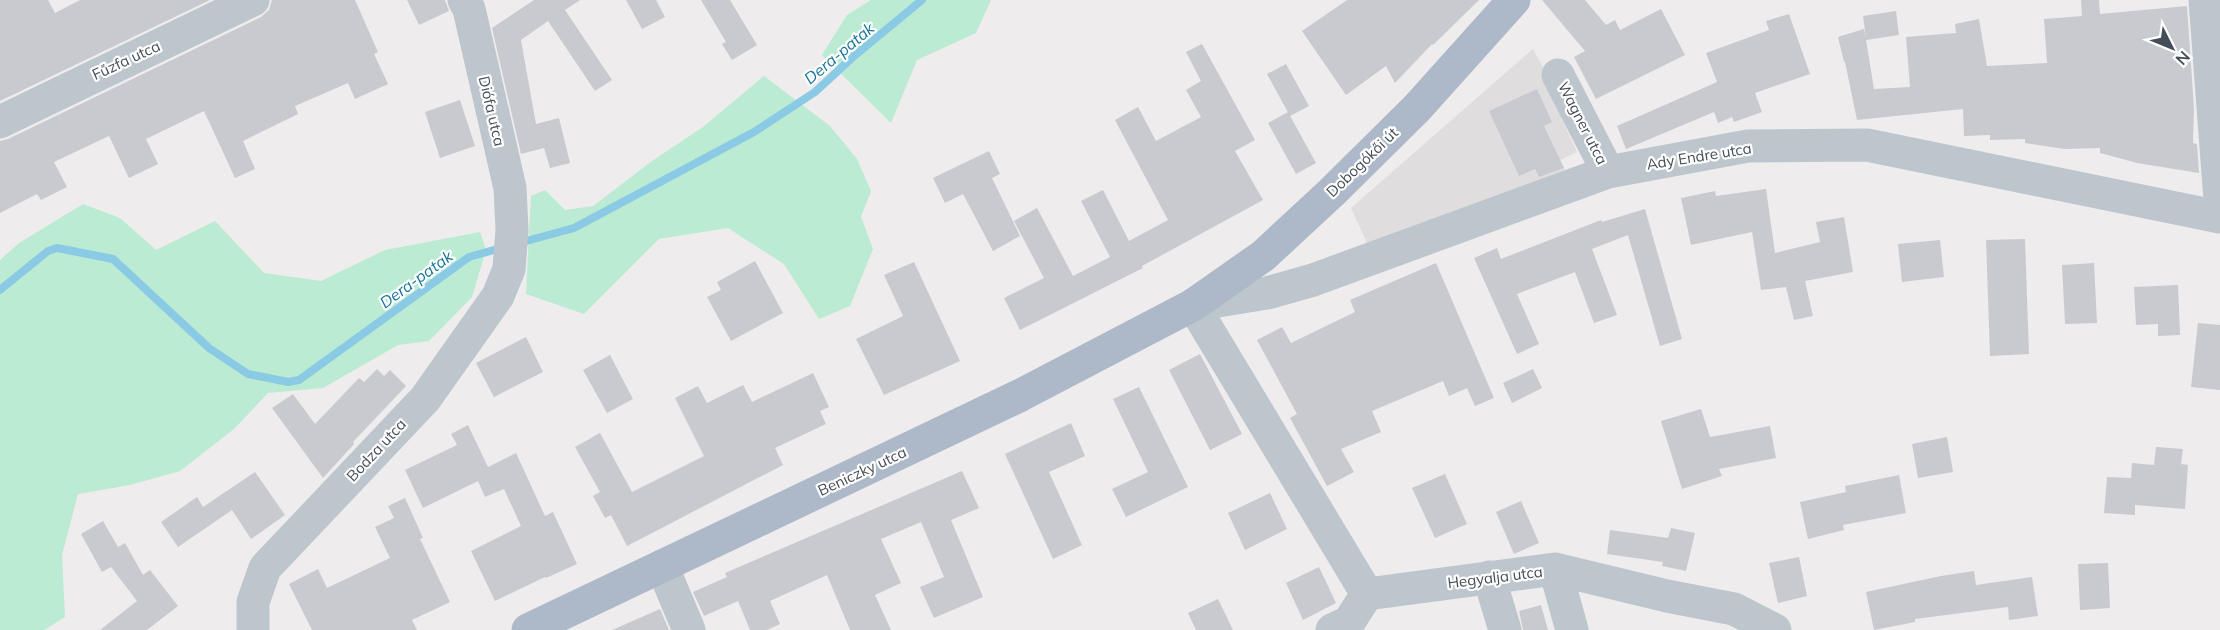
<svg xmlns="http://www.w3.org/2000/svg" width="2220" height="630" viewBox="0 0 2220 630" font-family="Mulish,sans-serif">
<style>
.education{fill:#dfdddd}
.green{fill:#bbebd2}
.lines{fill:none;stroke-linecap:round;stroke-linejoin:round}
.stream{stroke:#8bcae5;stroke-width:8}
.building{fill:#c9cad0}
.minor{stroke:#bdc5cd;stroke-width:33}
.major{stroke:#adb9c9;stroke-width:33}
.labels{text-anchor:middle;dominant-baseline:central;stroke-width:4.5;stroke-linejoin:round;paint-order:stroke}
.street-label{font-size:15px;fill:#454d58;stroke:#fff}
.water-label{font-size:16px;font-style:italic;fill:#15739b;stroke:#fff}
</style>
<rect width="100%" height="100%" fill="#eeecec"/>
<path class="education" d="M1533,49L1569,114L1561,117L1577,152L1560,160L1565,170L1371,252L1351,208Z"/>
<path class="green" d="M871,0H991L976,33L917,60L891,123L822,55L847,15Z
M764,76L830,126L857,159L871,191L861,217L873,249L850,306L819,319L784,264L728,228L659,239L584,314L526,294L531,196L545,190L565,210L593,206L652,161L703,127Z
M83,204L120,218L156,250L215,221L264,273L321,281L385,250L480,232L486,250L472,297L429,341L398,345L323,388L268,393L234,429L180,471L130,485L78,494L62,555L65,617L44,630H0V260L19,243Z"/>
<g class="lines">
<path class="stream" d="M519,243L574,228L754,132L815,92L853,57L922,0
M0,290L48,251L57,248L113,259L209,348L248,374L288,382L299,380L469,257L501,248"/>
</g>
<path class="building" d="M0,0H48L55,13L80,0H210L0,101Z
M272,0H355L378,52L374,54L388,84L355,99L348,83L295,106L298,114L243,141L255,169L235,178L204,111L146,139L158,164L129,178L109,136L54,162L67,187L41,200L37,194L0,213V141L8,139L261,17L269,10Z
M407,0H445L449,11L419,25Z
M534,0H580L565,10L612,80L595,91L548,21L521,40L536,124L559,118L570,163L550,168L544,148L521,154L492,28Z
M626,0H656L665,17L642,29Z
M701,0H730L757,45L732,60L722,44L726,42Z
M1347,0H1479L1433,45L1432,44L1395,83L1386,66L1346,95L1302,31Z
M1542,0H1585L1606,25L1615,20L1620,30L1661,9L1685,55L1596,99L1574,57L1585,51Z
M2081,0H2099L2100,14L2187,6L2194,109L2193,143L2197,144L2199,173L2137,163L2100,153V148L2064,149L2025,143V139L1990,140V135L1964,136L1963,109L1857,120L1845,62H1844L1838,37L1864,29L1866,38L1863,16L1896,11L1899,35L1866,40L1874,89L1910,87L1906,37L1956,33L1955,24L1979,19L1987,66L2047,63L2044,19L2082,16Z
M1789,14L1810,74L1755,93L1762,112L1734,122L1732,117L1718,123L1714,112L1626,149L1617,126L1717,82L1706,53L1769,30L1766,21Z
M1202,44L1255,140L1235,151L1263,200L1142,266L1143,268L1020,330L1004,298L1044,278L1014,221L1037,208L1073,276L1110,257L1081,201L1103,190L1129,241L1168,220L1115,120L1138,107L1156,141L1201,117L1186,90L1201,81L1186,52Z
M1286,64L1309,106L1290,116L1267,74Z
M1537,89L1552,122L1544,126L1564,168L1539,177L1535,169L1519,176L1489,111Z
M460,100L475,146L440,158L425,112Z
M1288,112L1316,163L1296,174L1268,123Z
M989,151L1000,174L992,178L1020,236L993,251L963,194L945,203L933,178Z
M1766,189L1775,253L1820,242L1816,222L1844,217L1853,272L1805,281L1813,316L1794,320L1786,287L1761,290L1752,232L1691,245L1681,198L1715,191L1716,196Z
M1645,209L1682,339L1660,346L1628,235L1592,249L1617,315L1594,323L1575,272L1517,294L1539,344L1517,354L1474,258L1497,248L1501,259L1601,220L1602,222Z
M2025,239L2029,354L1990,356L1986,240Z
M1940,240L1944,277L1902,282L1898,244Z
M755,261L783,313L731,341L707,297L721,290L717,282Z
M914,262L960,361L884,395L856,339L903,316L884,275Z
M1436,263L1494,398L1475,406L1467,388L1449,396L1443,381L1372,411L1381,432L1341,449L1354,472L1327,486L1290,418L1297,414L1257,340L1282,327L1291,343L1355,312L1350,300Z
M2094,263L2097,323L2065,324L2062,265Z
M2178,285L2180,335L2158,336V324L2136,325L2134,287Z
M2198,323L2220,325V390L2191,387Z
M526,337L543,372L494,397L476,363Z
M1200,354L1242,434L1210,450L1169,370Z
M610,355L633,399L607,413L583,370Z
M377,369L384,376L390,370L406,386L353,442L354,444L323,478L272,408L293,394L315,424L359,378L364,382Z
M1533,369L1542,388L1512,403L1503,383Z
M813,373L829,407L820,411L826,424L775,448L783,465L627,546L611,515L605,518L593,496L600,492L575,447L600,433L632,492L704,456L675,398L698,386L707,403L743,385L752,402Z
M1139,387L1188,487L1126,517L1112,489L1148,472L1113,399Z
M1701,409L1710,437L1770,426L1776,458L1719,469L1722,476L1682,489L1661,421Z
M1071,423L1085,456L1049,472L1082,545L1053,559L1005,454Z
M468,425L488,467L516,453L545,516L553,512L577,564L546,578L545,577L495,601L471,551L521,526L504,489L485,497L478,481L423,508L405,470L457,445L451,434Z
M1947,437L1953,472L1918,478L1912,444Z
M2156,447L2183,449L2181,464L2188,465L2185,509L2135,505V515L2104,513L2107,477L2131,478L2132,463L2154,465Z
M962,471L979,508L951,520L983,597L934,618L920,587L944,577L921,522L881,539L901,583L875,595L891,630H850L827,575L770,601L780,624L767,630H750L738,601L704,616L693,592L727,577L725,573Z
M255,472L285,515L251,539L232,510L178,547L161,522L197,497L203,507Z
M1445,474L1467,524L1435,538L1412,488Z
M1899,475L1906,513L1843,525L1844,530L1808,539L1800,502L1846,492L1845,486Z
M1270,493L1287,529L1245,550L1228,513Z
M405,498L423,538L420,539L450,602L412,620L417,630H312L289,584L318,569L327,588L390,558L375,527L394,518L388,506Z
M1521,501L1539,543L1514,554L1496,512Z
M103,521L118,547L125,543L143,575L150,570L178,606L147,630H100L137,601L111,567L102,572L81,534Z
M1671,528L1695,533L1686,571L1662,566L1663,562L1607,554L1610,530L1668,538Z
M1799,557L1807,596L1778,603L1769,563Z
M2108,563L2110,608L2080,610L2078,564Z
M1319,567L1336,603L1303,620L1286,583Z
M1974,571L1976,585L2032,577L2038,616L2009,620L2008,607L1915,619V622L1874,630L1866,592L1941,576Z
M1218,599L1233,630H1196L1188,613Z
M1541,605L1548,630H1523L1519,611Z
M660,609L669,630H612Z"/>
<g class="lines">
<path class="minor" d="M2205,0L2220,200
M1558,75L1608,172
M0,122L253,0
M662,566L689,630
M1555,569L1572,630
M1489,577L1505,630
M1367,594L1193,305L1267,293L1313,280L1608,172L1748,146L1867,145L2220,217
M253,630V602L265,568L425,399L498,296L509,269L512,230L510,188L469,9L464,0
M1332,630L1349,622L1367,594L1555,569L1667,596L1734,609L1775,630"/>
<path class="major" d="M528,630L1021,395L1193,305L1263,256L1331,193L1417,108L1514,0"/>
</g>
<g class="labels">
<g class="street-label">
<text transform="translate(126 60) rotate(-25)">Fűzfa utca</text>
<text transform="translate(492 111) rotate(77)">Diófa utca</text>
<text transform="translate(1583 123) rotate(63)">Wagner utca</text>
<text transform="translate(1699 156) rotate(-9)">Ady Endre utca</text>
<text transform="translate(1362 162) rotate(-44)">Dobogókői út</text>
<text transform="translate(376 450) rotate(-47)">Bodza utca</text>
<text transform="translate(862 471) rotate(-25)">Beniczky utca</text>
<text transform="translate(1495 577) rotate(-7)">Hegyalja utca</text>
</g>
<g class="water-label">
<text transform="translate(839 53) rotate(-40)">Dera-patak</text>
<text transform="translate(416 279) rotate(-36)">Dera-patak</text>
</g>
</g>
<g transform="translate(2172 48) rotate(133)" stroke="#ffffff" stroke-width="4.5" paint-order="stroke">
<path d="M0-4.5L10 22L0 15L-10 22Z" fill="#454d58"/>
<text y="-9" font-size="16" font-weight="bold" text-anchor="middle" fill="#454d58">N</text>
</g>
</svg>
